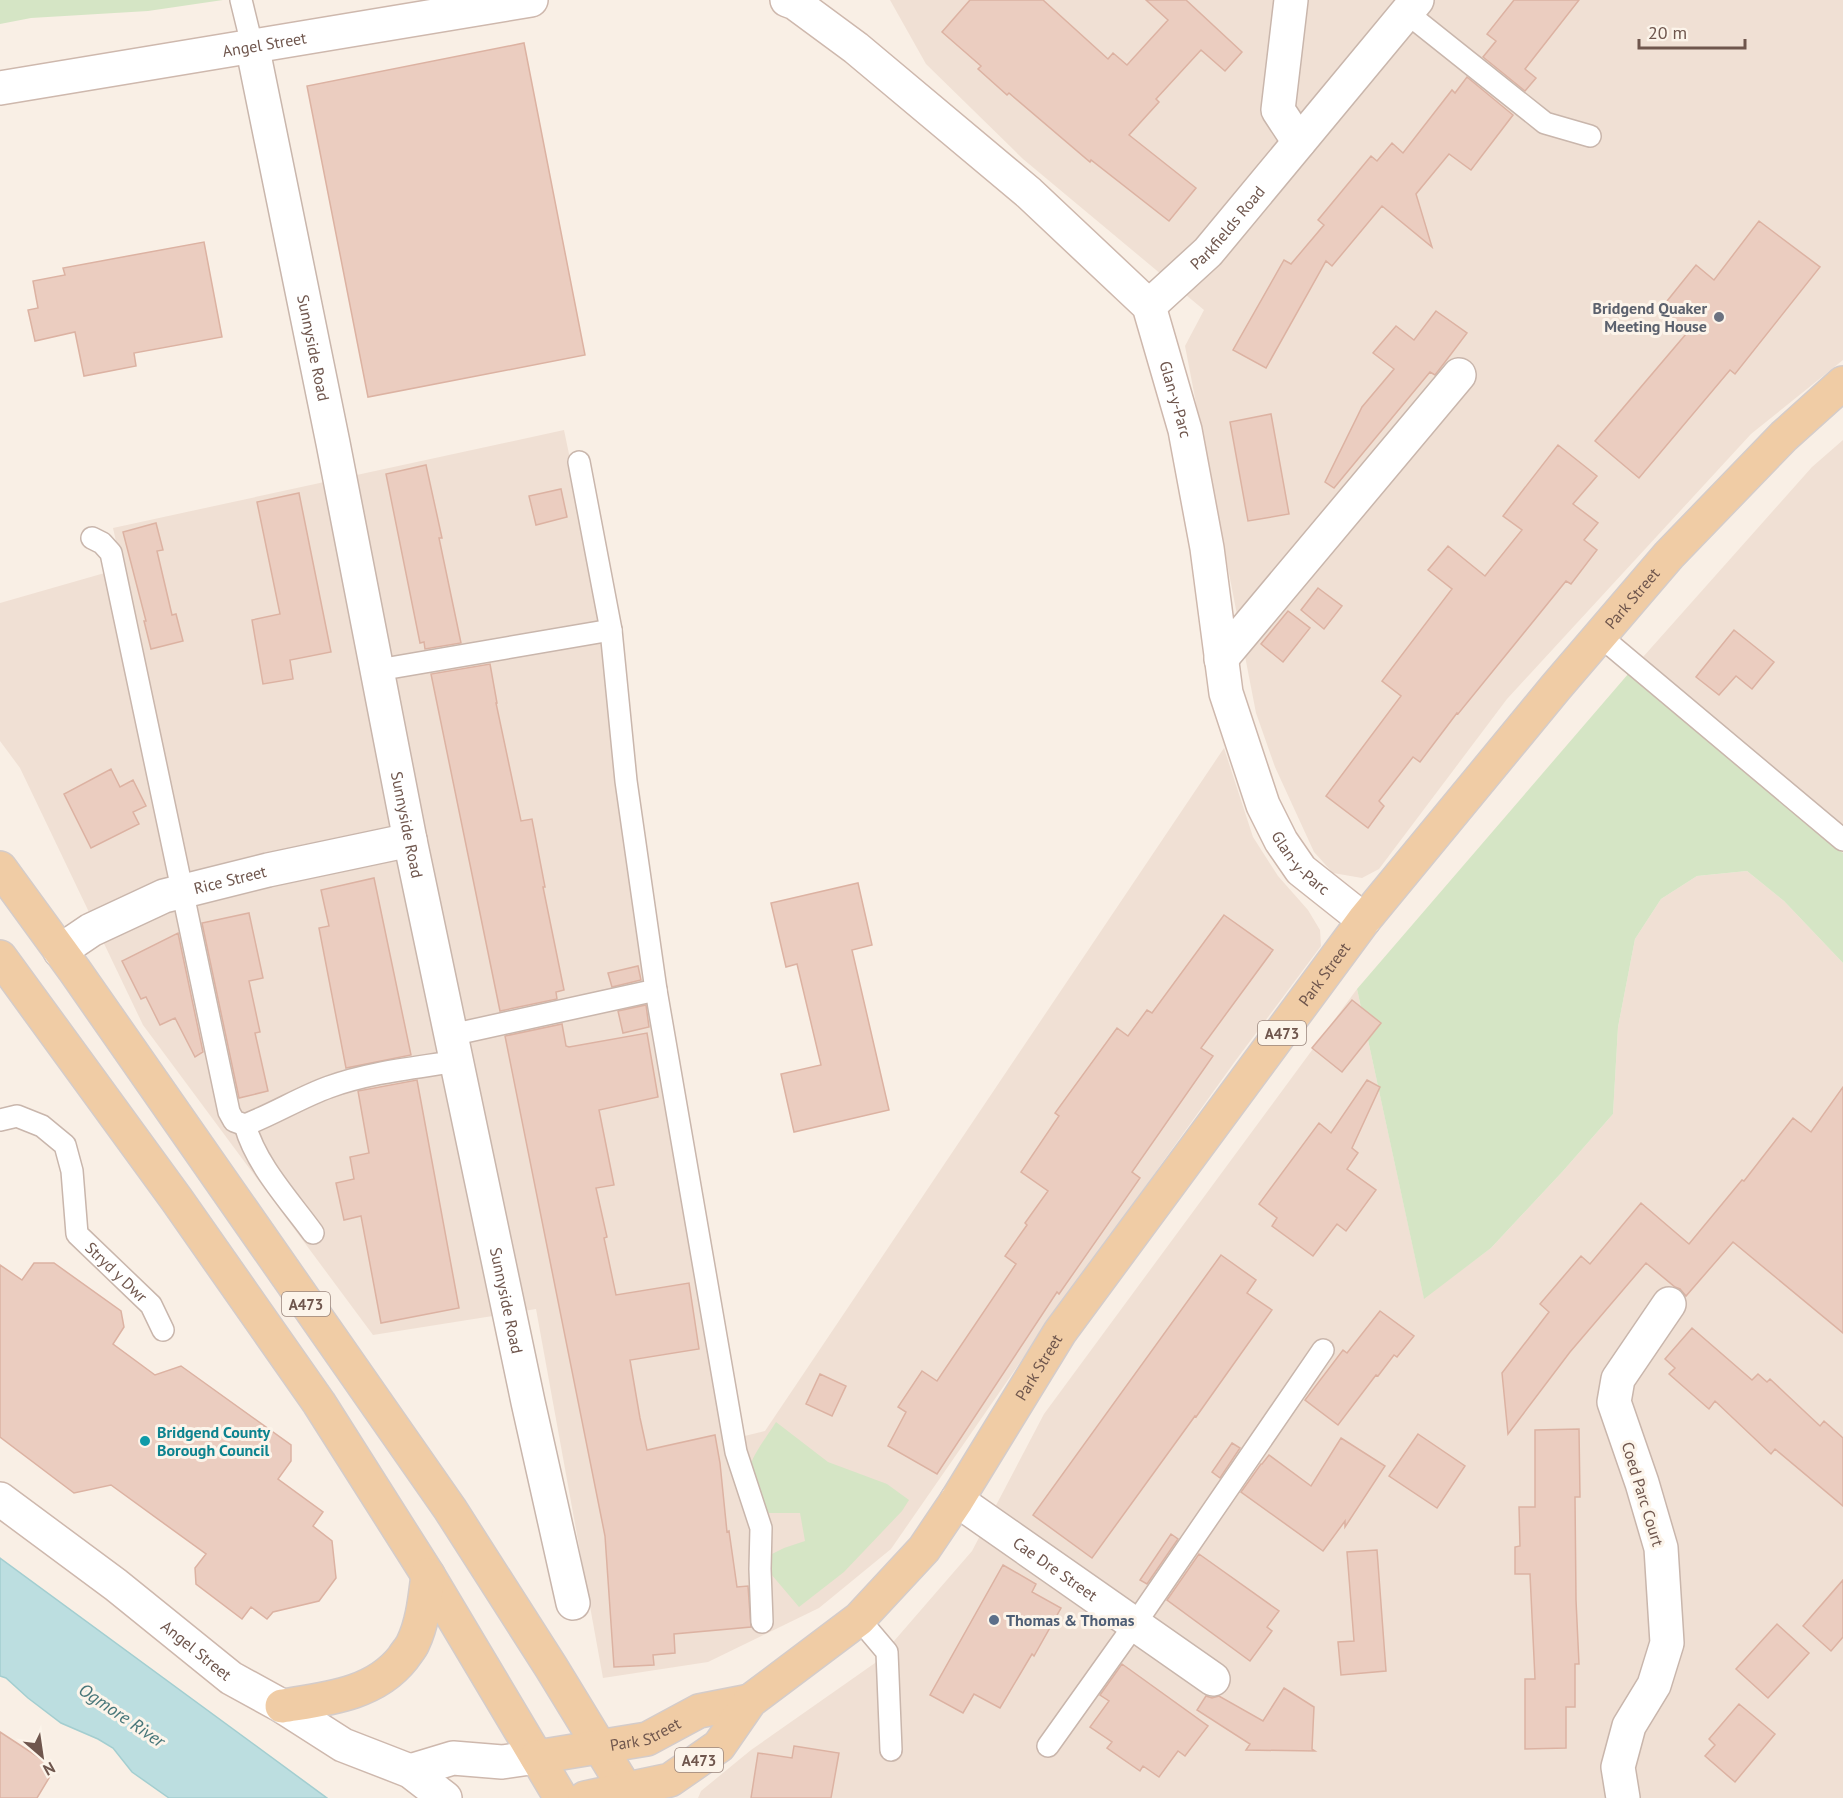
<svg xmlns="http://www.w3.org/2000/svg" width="1843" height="1798" viewBox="0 0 1843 1798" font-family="'PT Sans',sans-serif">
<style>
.residential{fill:#f0e0d4}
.green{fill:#d5e5c5}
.water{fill:#bcdee0;stroke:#a3ced0;stroke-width:1.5}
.building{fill:#ebcdc0;stroke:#dcb2a2;stroke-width:1.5}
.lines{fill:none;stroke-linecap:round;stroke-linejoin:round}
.lane-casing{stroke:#c9b6ac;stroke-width:24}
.street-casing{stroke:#c9b6ac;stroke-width:36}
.secondary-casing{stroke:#ceb8ad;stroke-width:36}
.primary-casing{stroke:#d4ccca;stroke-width:36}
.lane{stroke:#fff;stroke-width:21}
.street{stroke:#fff;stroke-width:33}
.secondary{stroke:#fff;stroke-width:33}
.primary{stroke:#f0cca5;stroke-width:33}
.worship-dot{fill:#6b7280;stroke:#fcf4ea;stroke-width:2}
.culture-dot{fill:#0f9aa8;stroke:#fcf4ea;stroke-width:2}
.service-dot{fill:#5c6f8a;stroke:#fcf4ea;stroke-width:2}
.labels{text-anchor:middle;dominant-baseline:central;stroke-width:6;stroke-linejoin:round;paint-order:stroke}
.shield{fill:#fcf4ea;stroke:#99857c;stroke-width:1.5}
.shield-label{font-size:15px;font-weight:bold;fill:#6f564d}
.street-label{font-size:16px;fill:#6f564d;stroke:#fcf4ea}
.worship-label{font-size:16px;font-weight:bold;fill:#5b616d;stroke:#fcf4ea;text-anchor:end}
.culture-label{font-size:16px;font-weight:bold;fill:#0d838f;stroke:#fcf4ea;text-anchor:start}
.service-label{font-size:16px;font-weight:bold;fill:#4e5e75;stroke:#fcf4ea;text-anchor:start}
.water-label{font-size:18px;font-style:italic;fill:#477679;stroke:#fcf4ea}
</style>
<rect width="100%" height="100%" fill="#f9efe5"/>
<path class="residential" d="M890,0H1843V360L1751,434L1507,699L1379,869L1362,878L1333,873L1314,852L1275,767L1256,713L1185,346L1204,310L1023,159L926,64Z
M564,430L596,584L724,1441L765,1431L1224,748L1253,837L1278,876L1308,910L1320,930L1321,946L1236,1060L1048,1322L891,1549L819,1608L708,1662L603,1678L536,1309L373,1335L143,1025L20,768L0,741V603L122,568L113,528Z
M1843,440V853L1635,666L1812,467Z
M1747,871L1784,901L1843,963V1798H698L701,1791L751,1750L875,1663L972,1551L1044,1414L1357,989L1424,1298L1491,1248L1563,1171L1613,1114L1618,1027L1635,939L1661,899L1697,876Z"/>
<path class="green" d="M0,0H223L148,11L31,18L0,24Z
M1635,666L1843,853V963L1784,901L1747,871L1697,876L1661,899L1635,939L1618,1027L1613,1114L1563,1171L1491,1248L1424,1299L1357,989Z
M776,1422L828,1462L887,1484L909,1500L902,1511L844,1572L799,1607L771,1574L766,1565L770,1555L784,1548L805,1541L800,1513H769C732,1476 753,1458 776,1422Z"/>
<path class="water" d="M0,1558L327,1798H169L132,1772L113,1748L98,1739L61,1723L28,1698L6,1678L0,1676Z"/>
<path class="building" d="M970,0H1043L1108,59L1113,53L1127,65L1168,20L1146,0H1186L1242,52L1225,71L1201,50L1156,99L1159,102L1129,135L1196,188L1169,221L1091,160L1090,162L1009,93L1007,95L978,69L981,66L942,32Z
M1514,0H1579L1525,69L1536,78L1525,91L1483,57L1496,41L1487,34Z
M524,43L585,355L368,397L307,86Z
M1467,77L1513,115L1471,170L1449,154L1416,194L1432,247L1382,206L1332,266L1326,261L1266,368L1233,350L1284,260L1291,264L1324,225L1318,220L1371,156L1377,161L1392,143L1403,153L1452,90L1455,93Z
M1759,221L1820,267L1735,374L1730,370L1639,478L1595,441L1686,334L1659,311L1696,265L1714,280Z
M204,242L222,337L134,353L136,366L84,376L75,332L35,341L28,310L38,308L33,281L65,275L63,268Z
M1436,311L1467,333L1445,362L1435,375L1430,372L1334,488L1325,482L1362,407L1394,369L1373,353L1396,326L1414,340Z
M1271,414L1289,514L1248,521L1230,422Z
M1558,445L1597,476L1573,504L1598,523L1584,540L1597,550L1571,584L1566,581L1458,714L1457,713L1420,762L1413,757L1379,801L1384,806L1368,828L1326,796L1401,696L1382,681L1452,589L1428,570L1448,546L1485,576L1522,530L1503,516Z
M426,465L442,538H439L461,643L425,649L424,642L420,643L386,474Z
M561,489L567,517L536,525L529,496Z
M299,493L331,652L290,660L293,679L263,684L252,620L280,614L257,502Z
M156,523L163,550L157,551L172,615L176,614L183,641L151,649L144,621H146L123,532Z
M1318,588L1342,606L1324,629L1301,610Z
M1288,611L1310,628L1283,662L1261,644Z
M1734,630L1774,662L1752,689L1736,676L1719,695L1696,677Z
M490,664L497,703H496L521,821L532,819L545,887H543L564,990L556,992L557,999L500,1011L431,674Z
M111,769L120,787L133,780L146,806L133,812L139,824L91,848L64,794Z
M374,878L411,1055L346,1068L319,928L329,926L321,890Z
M858,883L872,945L852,950L889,1110L794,1132L781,1074L821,1065L797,964L786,967L771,903Z
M249,913L263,978L249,981L260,1032L255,1033L268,1091L239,1098L202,923Z
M1224,915L1273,950L1201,1048L1213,1056L1132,1172L1140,1178L1059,1294L1057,1292L937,1474L888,1446L906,1412L898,1407L922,1371L937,1381L1016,1264L1005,1256L1027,1225L1025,1223L1048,1191L1021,1172L1059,1116L1055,1113L1117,1028L1128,1036L1147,1010L1152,1013Z
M178,933L203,1052L195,1057L175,1018L160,1025L146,997L141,999L122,961Z
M638,966L641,980L612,987L608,973Z
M1352,1000L1381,1023L1342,1072L1312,1048Z
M646,1005L649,1027L623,1033L618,1011Z
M562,1024L566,1046L569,1047L647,1033L658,1097L599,1110L614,1185L596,1188L607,1237L604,1238L616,1295L689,1283L699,1349L630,1360L640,1418L647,1450L715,1435L720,1463L727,1532L729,1531L737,1587L748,1586L751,1627L674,1634L675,1653L653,1655L654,1665L614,1667L605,1536L505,1036Z
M417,1080L459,1308L381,1323L361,1216L344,1220L336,1183L354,1179L350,1157L369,1153L358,1091Z
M1367,1080L1380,1087L1352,1148L1358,1153L1347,1169L1376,1190L1346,1231L1337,1224L1313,1256L1272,1226L1277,1218L1259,1204L1319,1123L1331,1133Z
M1843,1087V1333L1733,1242L1686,1296L1680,1289L1675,1287L1646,1263L1570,1352L1508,1434L1502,1373L1549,1312L1540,1304L1581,1256L1590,1264L1641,1203L1689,1244L1742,1180L1744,1181L1793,1118L1811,1132Z
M1221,1255L1256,1280L1247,1293L1272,1310L1196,1417L1195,1416L1092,1558L1033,1515Z
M34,1263H54L121,1311L124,1327L113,1344L155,1375L181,1366L291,1445V1461L278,1479L323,1512L313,1526L332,1541L336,1578L319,1601L273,1612L267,1619L251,1607L242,1619L196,1584L195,1568L206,1554L111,1485L74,1493L0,1437V1265L22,1280Z
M1380,1311L1414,1336L1397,1357L1394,1355L1378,1376L1376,1375L1338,1425L1305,1400L1343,1350L1347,1353Z
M1692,1328L1752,1380L1758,1374L1767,1382L1770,1379L1820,1426L1824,1421L1843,1438V1506L1775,1449L1771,1454L1715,1401L1709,1409L1669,1374L1675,1368L1665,1359Z
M820,1374L846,1386L832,1416L806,1404Z
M1579,1429L1580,1497H1575L1576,1600L1579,1664H1575V1707H1566V1748L1525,1749V1679H1535L1530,1574H1515V1547L1520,1546L1519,1507H1535V1430Z
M1418,1434L1465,1466L1437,1508L1389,1476Z
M1341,1438L1385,1466L1345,1527V1521L1323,1551L1241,1492L1261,1464H1262L1269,1455L1311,1486Z
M1232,1443L1240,1448L1220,1478L1212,1472Z
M1171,1534L1178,1539L1147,1584L1140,1580Z
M1377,1550L1386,1671L1341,1675L1338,1642L1354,1641L1347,1552Z
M1199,1554L1279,1611L1267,1627L1272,1631L1250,1661L1167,1600Z
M1003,1565L1036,1584L1032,1592L1061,1608L1034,1656L1032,1654L1000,1708L974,1694L963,1713L930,1695Z
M1843,1580V1637L1831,1651L1803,1626Z
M1777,1624L1809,1653L1768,1698L1736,1669Z
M1122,1664L1208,1726L1185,1756L1178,1751L1159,1777L1143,1766L1140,1771L1107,1748L1112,1742L1090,1727L1109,1701L1100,1695Z
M1284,1688L1314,1707L1312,1749L1315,1751L1246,1750L1250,1744L1197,1710L1206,1696L1212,1698L1219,1696L1263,1721Z
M1739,1704L1775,1734L1735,1782L1705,1756L1715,1745L1709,1739Z
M0,1732L55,1768L37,1798H0Z
M794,1746L839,1753L831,1798H751L758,1753L792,1758Z"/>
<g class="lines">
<g class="lane-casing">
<g id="lane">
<path d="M241,0L252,45"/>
<path d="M1407,13L1545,123L1590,136"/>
<path d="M579,462L611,630L626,781L656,990L736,1452L761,1528L760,1569L762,1622"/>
<path d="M92,538L102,543L111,553L229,1112L234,1121L245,1125C274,1114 301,1097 329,1087C370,1072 415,1068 457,1061"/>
<path d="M1600,636L1843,840"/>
<path d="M378,670L611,630"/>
<path d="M451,1035L656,990"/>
<path id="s1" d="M0,1120L17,1116L42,1126L65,1145L72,1171L77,1234L151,1305L163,1330"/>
<path d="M245,1125C256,1165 289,1200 313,1233"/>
<path d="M859,1619L887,1652L891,1750"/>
<path d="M1048,1746L1135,1624L1323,1350"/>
</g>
</g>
<g class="street-casing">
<g id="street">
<path d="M1291,0L1278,110L1299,142"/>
<path id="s2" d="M252,45L333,443L410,840L528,1402L573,1603"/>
<path id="s3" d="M1149,306L1208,252L1417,0"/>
<path d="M1221,659L1459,375"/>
<path id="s4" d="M60,951L91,930L164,896L268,870L410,840"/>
<path id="s5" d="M957,1500L1213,1679"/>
<path d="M1623,1798L1618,1767L1629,1726L1654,1685L1667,1643L1661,1548L1642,1483L1614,1402L1618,1379L1669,1304"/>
</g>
</g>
<g class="secondary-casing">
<g id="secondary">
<path id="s6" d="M787,0L795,3L856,48L1029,193L1149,306L1185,430L1207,548L1226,693L1263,805L1281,841L1301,870L1364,920"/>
<path id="s7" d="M0,88L531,0"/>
<path id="s8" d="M0,1499L116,1585L231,1678L282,1706L343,1745L410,1771L445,1798"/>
<path d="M410,1771L453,1758L502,1762L537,1757"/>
</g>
</g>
<g class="primary-casing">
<g id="primary">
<path d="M0,868L75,971L450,1509L551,1667L631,1798"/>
<path d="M0,957L177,1200L319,1403L428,1575L561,1798"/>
<path d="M282,1706C325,1699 374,1695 403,1658C406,1653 411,1648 413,1643C423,1622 425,1598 428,1575"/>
<path id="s9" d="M537,1757L647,1739L699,1711L750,1701"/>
<path id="s10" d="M585,1798L670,1780L719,1746L750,1701L859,1619L924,1549L957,1500L1060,1332L1364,920L1556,687L1669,555L1784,436L1843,383"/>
</g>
</g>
<use href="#lane" class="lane"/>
<use href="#street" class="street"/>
<use href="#secondary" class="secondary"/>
<use href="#primary" class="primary"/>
</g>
<circle class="worship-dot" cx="1719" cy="317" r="6"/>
<circle class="culture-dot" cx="145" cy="1441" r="6"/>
<circle class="service-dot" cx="994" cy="1620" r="6"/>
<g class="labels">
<g class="shield">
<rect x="1258" y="1021" width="48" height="24" rx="4.5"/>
<rect x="282" y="1292" width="48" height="24" rx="4.5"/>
<rect x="675" y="1748" width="48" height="24" rx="4.5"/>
</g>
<g class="shield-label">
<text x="1282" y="1033">A473</text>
<text x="306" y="1304">A473</text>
<text x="699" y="1760">A473</text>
</g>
<g class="street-label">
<text stroke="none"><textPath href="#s7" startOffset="268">Angel Street</textPath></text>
<text stroke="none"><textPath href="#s3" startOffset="111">Parkfields Road</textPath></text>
<text stroke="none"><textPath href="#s2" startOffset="309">Sunnyside Road</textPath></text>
<text stroke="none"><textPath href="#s6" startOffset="572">Glan-y-Parc</textPath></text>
<text stroke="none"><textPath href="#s10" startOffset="1620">Park Street</textPath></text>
<text stroke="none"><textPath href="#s2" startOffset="795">Sunnyside Road</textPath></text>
<text stroke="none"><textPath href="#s6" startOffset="1058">Glan-y-Parc</textPath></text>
<text stroke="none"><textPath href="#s4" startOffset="186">Rice Street</textPath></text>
<text stroke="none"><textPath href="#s10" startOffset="1134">Park Street</textPath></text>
<text stroke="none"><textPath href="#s1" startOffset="219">Stryd y Dwr</textPath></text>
<text stroke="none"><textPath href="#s2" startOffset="1281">Sunnyside Road</textPath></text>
<text stroke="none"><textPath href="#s10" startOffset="648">Park Street</textPath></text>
<text transform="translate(1643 1494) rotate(73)">Coed Parc Court</text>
<text stroke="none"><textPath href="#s5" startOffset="120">Cae Dre Street</textPath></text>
<text stroke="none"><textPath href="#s8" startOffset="248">Angel Street</textPath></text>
<text stroke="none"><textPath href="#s9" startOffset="111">Park Street</textPath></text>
</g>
<g class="worship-label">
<text x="1707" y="308">Bridgend Quaker<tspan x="1707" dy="18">Meeting House</tspan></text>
</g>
<g class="culture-label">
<text x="157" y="1432">Bridgend County<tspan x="157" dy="18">Borough Council</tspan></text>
</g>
<g class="service-label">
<text x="1006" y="1620">Thomas &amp; Thomas</text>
</g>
<g class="water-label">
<text transform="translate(122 1715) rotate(34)">Ogmore River</text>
</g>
</g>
<g transform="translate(42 1756) rotate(151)" stroke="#fcf4ea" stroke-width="4.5" paint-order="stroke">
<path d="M0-4.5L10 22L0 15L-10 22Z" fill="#6f564d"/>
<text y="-9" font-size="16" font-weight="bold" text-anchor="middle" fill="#6f564d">N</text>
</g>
<path d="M1639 39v9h106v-9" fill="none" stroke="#6f564d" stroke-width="3"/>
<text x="1648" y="39" font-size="18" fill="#6f564d" stroke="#fcf4ea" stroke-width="4.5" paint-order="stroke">20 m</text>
</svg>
